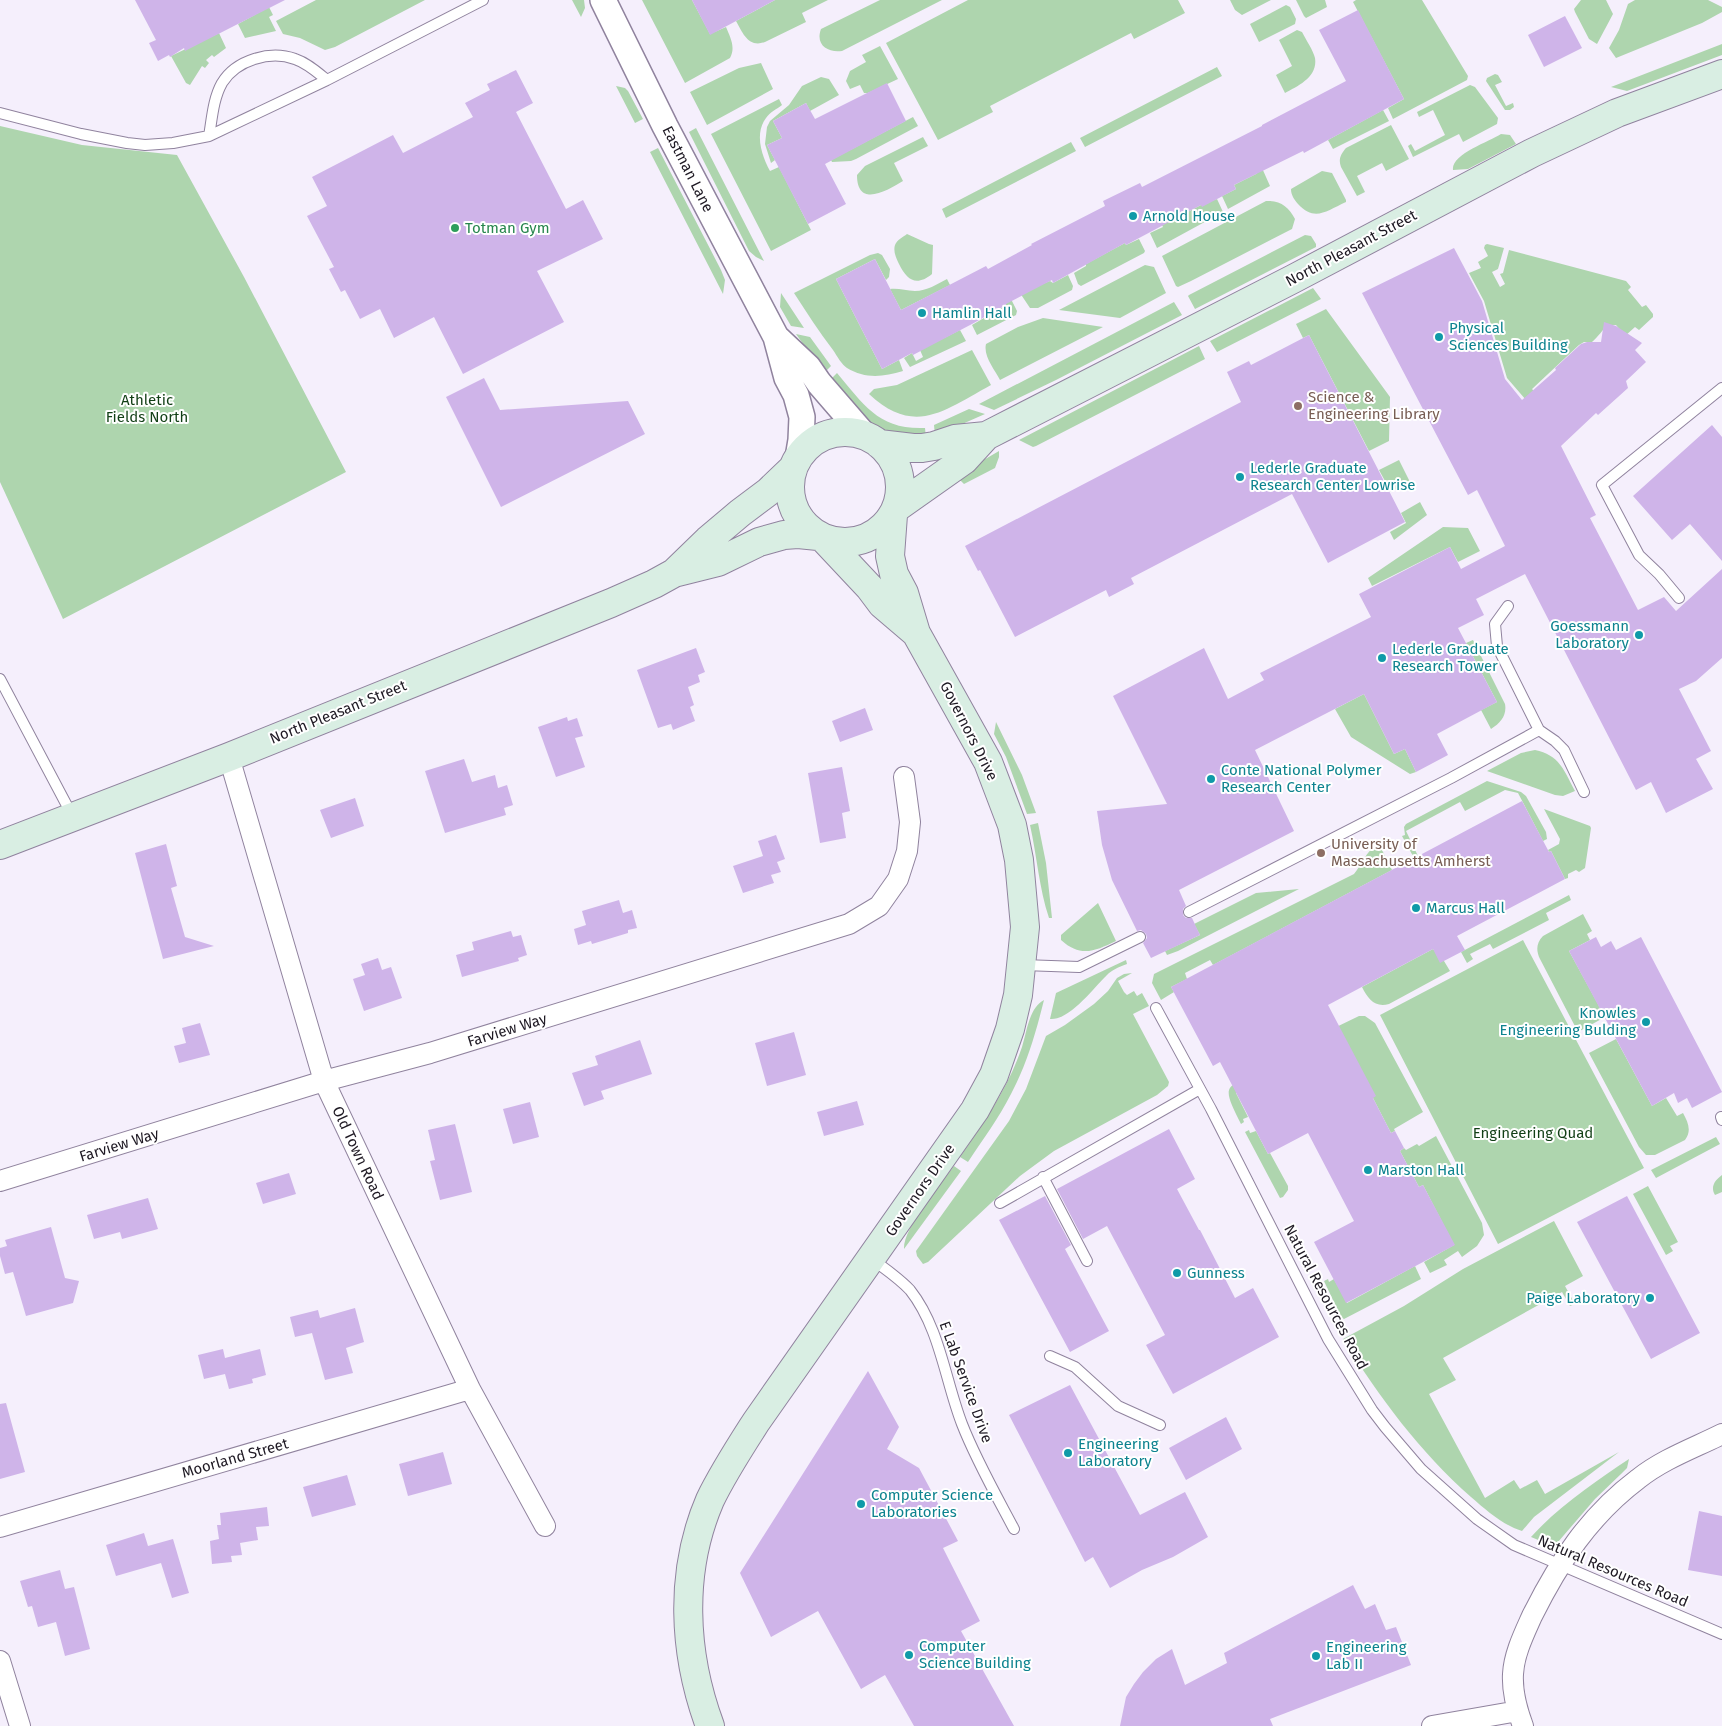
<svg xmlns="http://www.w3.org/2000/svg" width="1722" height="1726" viewBox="0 0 1722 1726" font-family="'Fira Sans',sans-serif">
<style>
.green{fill:#aed5ae}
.building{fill:#cfb4e9}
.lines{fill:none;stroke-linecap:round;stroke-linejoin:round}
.service-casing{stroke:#90839e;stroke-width:12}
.minor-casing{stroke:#90839e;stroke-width:22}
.tertiary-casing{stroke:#90839e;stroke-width:28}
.secondary-casing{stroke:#90839e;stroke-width:30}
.service{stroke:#fff;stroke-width:10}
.minor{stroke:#fff;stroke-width:20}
.tertiary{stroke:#fff;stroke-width:25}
.secondary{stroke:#d9eee3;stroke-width:28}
.culture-dot{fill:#0f9aa8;stroke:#fff;stroke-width:2}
.leisure-dot{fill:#2e9e5b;stroke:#fff;stroke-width:2}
.education-dot{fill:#8d6e63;stroke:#fff;stroke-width:2}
.labels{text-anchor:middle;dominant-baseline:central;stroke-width:4;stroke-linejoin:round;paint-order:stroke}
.street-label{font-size:15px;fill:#1e1923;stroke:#fff}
.culture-label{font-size:15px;fill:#0d838f;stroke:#fff;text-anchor:start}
.leisure-label{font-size:15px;fill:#27864d;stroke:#fff;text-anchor:start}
.education-label{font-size:15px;fill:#785e54;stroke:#fff;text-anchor:start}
.park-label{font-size:15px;fill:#113f15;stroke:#fff}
</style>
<rect width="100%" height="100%" fill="#f5effc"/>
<path class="green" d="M316,0H425L335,47L325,50L300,38L283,34L276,21Z
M572,0H584L585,8L581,17Z
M642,0H692L710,34L726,27C730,37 736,47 730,58L685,83Z
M775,0H828L802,13L806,22L765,42C749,48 743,34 736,21Z
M880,0H942L842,51C828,53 815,45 821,29Z
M968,0H1178L1185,13L1134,39L1131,33L990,106L993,112L938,140L886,43Z
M1230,0H1271L1242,15L1235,10Z
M1296,0H1325L1327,7L1306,18L1304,16Z
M1356,0H1422L1468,76L1467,80L1393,119L1388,108L1404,99L1353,2Z
M1581,0H1606L1613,14L1597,44L1589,39L1575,12L1574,9Z
M1635,0H1708L1722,7V12L1702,23L1616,58L1609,48L1619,30L1628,4Z
M1286,5L1290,7L1296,19L1295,24L1259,42L1250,24Z
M269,7L273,15L269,17L276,31L245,38L238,24Z
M1297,30L1302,32C1306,40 1313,50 1315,58C1318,77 1298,86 1285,93L1276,75L1292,66L1279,40Z
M219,33L226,48L214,57L212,55L206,60L209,63L205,68L202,66L190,85L186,83L171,56Z
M1722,44V55L1627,91L1611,87Z
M880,46L898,79L868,93H864L860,85L850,89L846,81L850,71L866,62L862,55Z
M761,63L773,89L707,125L690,92L739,68Z
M1217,67L1222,76L1085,147L1080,138Z
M1495,74L1498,75L1502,82L1495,85L1506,106L1513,103L1514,107L1510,110H1505L1486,81L1487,78Z
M821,77L829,79L839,95L810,111L806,103L773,121L782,138L767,145L775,160L771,163L765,144L767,127L770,121L789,105L802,86Z
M1470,85L1475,87L1498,118L1497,124L1463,142L1459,134L1413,157L1408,146L1411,144L1415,151L1445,135L1433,110L1419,117L1417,112Z
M616,86L625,88L628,91L643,119L635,123Z
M779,99L782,105C777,109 770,112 766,118C754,134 762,156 770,171L779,167L811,230L771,251L711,134Z
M1383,110L1389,121L1333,149L1328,140Z
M913,117L918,126L856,159L851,161L832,162L831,160Z
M1391,125L1409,159L1386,171L1382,163L1357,176L1365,192L1357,196L1341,167C1338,159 1341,154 1346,148Z
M0,126L82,145L177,155L244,277L346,472L63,619L0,482Z
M696,128L764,261L756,257L749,251L689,132Z
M1501,134L1510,135L1516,144L1468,169L1453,170C1451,154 1489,142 1501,134Z
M923,137L928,146L894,163L903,181C888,190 857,209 857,175L865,166Z
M1071,142L1076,151L946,218L942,209Z
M658,148L721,270L725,280L723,294L650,152Z
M1262,168L1270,186L1228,209L1222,196L1236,189L1234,185L1256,174Z
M1322,171L1332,173L1346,200V202C1326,211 1315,222 1298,204C1294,199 1291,195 1291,189Z
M1217,199L1223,212L1157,248L1150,233L1163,227L1162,225L1201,205Z
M1266,201C1280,200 1289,207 1295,219L1292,229L1191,281L1178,287L1176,286L1162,256Z
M907,234L929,244L933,245L932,274C916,287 907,280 899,264C896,258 893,251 895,245C897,240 903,237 907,234Z
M1305,235L1311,236L1316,244V247L1195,309L1188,296L1189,295Z
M1139,239L1145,251L1144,253L1081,286L1078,284L1074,273L1086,266V264L1125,243L1126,245Z
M1487,244L1504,248L1498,269L1492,272L1500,287L1505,284L1500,274L1503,273L1509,250L1626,281L1631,287L1628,290L1642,307L1646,305L1653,314V317L1639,330L1635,327L1625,336L1616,325H1608C1602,330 1599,336 1592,342H1584L1579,345L1532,389L1547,405L1538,414L1507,378L1484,301L1469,273L1481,268L1478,262L1488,256L1484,248L1485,245Z
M878,253L882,255L890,269L889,277L886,280L875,259L836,279L882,369L899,360L903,371C883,377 865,379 847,368C842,365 837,356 833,350C819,332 807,313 794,293L870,255Z
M1145,265L1154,267L1166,293L1120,318L1059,310Z
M1068,275L1073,286L1072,290L1038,308H1030L1020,293L1050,281L1053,283Z
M947,279L950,285L901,310L890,289C899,288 906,291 915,291C927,291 937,284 947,279Z
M1313,288L1321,299L1217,352L1210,341Z
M781,293L804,328L791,326L780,307Z
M1011,299L1017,311L1016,315L977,335L972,325L1006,305L1005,302Z
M1174,302L1182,315L1056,380L994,410L979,404Z
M1326,309L1390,397L1389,441L1369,451L1309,335L1303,338L1296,324Z
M1043,318L1103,327L1000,380C995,370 983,356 986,344L1018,327Z
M960,330L966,341L910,367L904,358L912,353L916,361L923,357L920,350Z
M796,334L810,337L831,366L824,373Z
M1199,346L1205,359L1036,446L1033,447L1019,440Z
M972,350L991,385C945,410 915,437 869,394L874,389L897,385Z
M837,373C864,405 879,430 925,428L926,438C914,436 899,436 887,433C865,426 845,397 830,380Z
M969,409L985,414L935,436L934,425Z
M999,451V457L995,468L964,484L958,478L975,465Z
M1399,460L1410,482L1391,492L1379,470Z
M1420,502L1427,515L1394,540L1390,532L1406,523L1401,513Z
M1443,527L1468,528L1480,551L1458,562L1450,547L1372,586L1368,578Z
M1473,640L1505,704C1507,715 1501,723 1491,729L1481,710L1497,702L1466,643Z
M1364,694L1394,754L1405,749L1416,772L1410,774L1351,737L1335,709Z
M996,722L1022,775L1036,813L1027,814L1006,757L994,734Z
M1535,750C1560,755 1564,771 1575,791L1563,796L1555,795L1487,771L1521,753Z
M1487,781L1521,792L1526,796L1546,832L1547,839L1543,841L1518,793L1505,790L1465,811L1460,802L1406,831L1418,856L1414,858L1402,836L1405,835L1404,827L1406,824Z
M1544,809L1590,826L1591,828L1585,868L1579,872L1576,870L1568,874V878L1565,879L1551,851L1549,852L1548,850L1559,844L1560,839Z
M1038,823L1046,863L1052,918H1049C1039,888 1037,856 1030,825Z
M1377,844L1378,847L1380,846L1392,870L1213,965L1210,960L1185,973L1187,979L1171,987L1174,992L1161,1000L1152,983L1154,974L1354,874C1362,864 1366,852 1377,844Z
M1299,889L1178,951L1167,955L1165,951L1200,935L1194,924L1256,893Z
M1569,895L1571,900L1546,913L1549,920L1493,949L1490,944L1470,954L1473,959L1467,963L1461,952Z
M1098,903L1116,941C1095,951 1081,958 1061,940V935Z
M1583,914L1592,931L1587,934L1590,940L1569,951L1605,1017L1578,1032L1540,959C1536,951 1536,943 1543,936Z
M1523,940L1644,1168L1498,1244L1380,1015Z
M1433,949L1444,961L1450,971L1389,1004C1375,1008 1368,999 1362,987Z
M1126,960L1127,964C1121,966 1114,969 1109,973C1096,985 1070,1021 1050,1019L1056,993Z
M1132,973L1118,981L1124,992L1127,995L1134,991L1137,996L1142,993L1149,1006L1133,1014L1169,1082L1168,1086L1157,1095L1054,1151L1020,1176L928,1262L923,1264L917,1256L916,1251L1009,1121L1026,1089L1046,1036L1065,1025L1094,1004L1108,991L1117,978L1124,974Z
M1044,1000C1036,1032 1027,1064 1011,1094C999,1118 983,1139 968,1162L960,1157C985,1121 1008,1088 1022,1047C1027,1031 1029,1008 1044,1000Z
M1359,1016H1365L1375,1023L1423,1112L1394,1129L1395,1131L1391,1133L1373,1098L1326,1032Z
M1616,1039L1652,1106L1666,1098L1677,1116L1683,1113C1688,1122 1692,1131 1685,1140L1655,1155H1646L1639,1147L1589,1053Z
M1265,1077L1236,1093L1248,1117L1243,1119L1244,1122L1241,1124C1221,1085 1223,1084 1265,1077Z
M1249,1130L1250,1133L1256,1131L1268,1154L1270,1153L1288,1186V1190L1283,1197L1280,1198L1245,1132Z
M1436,1136L1482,1223L1484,1235L1477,1246L1462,1257L1458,1251L1444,1260L1447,1265L1430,1273L1424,1262L1454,1245L1423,1185L1419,1187L1400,1151L1404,1148L1406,1150L1417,1144L1419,1146Z
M1716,1137L1720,1144L1656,1178L1651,1170Z
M954,1166L961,1171L904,1249C903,1228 940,1185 954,1166Z
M1722,1175V1192L1715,1195C1710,1187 1715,1180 1722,1175Z
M1648,1186L1678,1242L1670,1246L1673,1251L1666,1255L1633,1194Z
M1554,1221L1583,1276L1565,1286L1575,1304L1570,1306L1562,1292L1443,1358L1456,1380L1429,1394L1485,1498L1514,1480L1520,1489L1537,1480L1545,1494L1619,1452L1534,1517L1522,1531C1503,1525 1487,1511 1471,1497C1420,1452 1379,1397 1343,1339L1404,1306L1463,1269Z
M1415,1266L1421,1279L1344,1319L1341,1317L1324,1281L1328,1279L1329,1282L1334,1279L1347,1303Z
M1629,1459L1627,1468L1621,1474L1595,1499L1558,1542L1548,1544L1531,1537C1558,1507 1596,1481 1629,1459Z"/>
<path class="building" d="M135,0H285L185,51L184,48L170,57L169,55L158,61L149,43L156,40Z
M692,0H775L710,35Z
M1358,10L1404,99L1304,153L1303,151L1234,185L1236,189L1202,207L1201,205L1126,245L1125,243L1053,283L1052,280L1006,304V305L972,324L913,355L912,353L882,369L836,279L875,259L901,310L986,266L988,269L1032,245L1031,244L1105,206L1103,201L1140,183L1142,187L1262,126V125L1346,81L1319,30Z
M1565,16L1582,48L1544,67L1528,35Z
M516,70L533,103L516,112L566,209L583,200L603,239L537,271L564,322L463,374L434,317L394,338L380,309L360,319L345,290L341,292L329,269L334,267L307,216L327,206L312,177L393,135L403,153L473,117L465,103L490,90L487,84Z
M887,83L906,121L825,164L846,204L808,224L767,145L782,138L773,121L806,103L815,119Z
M1454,248L1482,301L1505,379L1522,400L1556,370L1555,368L1581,344L1587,342H1601L1604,322L1616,326L1642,343L1635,350L1646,362L1626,381L1628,388L1598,415L1596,413L1561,446L1596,515L1590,518L1638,610L1664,597L1676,611L1722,569V658L1696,681L1679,689L1711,751L1696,759L1713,789L1666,813L1651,782L1636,790L1525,574L1476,599L1484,615L1458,628L1497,702L1437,734L1448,755L1416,772L1405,749L1394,754L1364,694L1255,750L1294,831L1179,890L1186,906L1183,909V915L1186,918H1192L1200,935L1151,958L1143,943L1147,938L1146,934L1141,930L1137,931L1112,880L1102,845L1097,811L1167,804L1113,696L1204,648L1228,699L1264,680L1260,673L1371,617L1359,594L1450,547L1461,569L1505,546L1477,490L1468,495L1362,293Z
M1309,335L1405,522L1328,563L1292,494L1131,578L1134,584L1109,597L1106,590L1015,637L980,570L978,571L965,546L1241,402L1227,372L1249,361L1251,365Z
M484,378L500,410L628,401L645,434L501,507L446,397Z
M1712,425L1722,437V561L1690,524L1672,540L1633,496Z
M696,648L705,672L698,675L700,682L688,687L694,705L690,707L695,721L673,730L671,724L658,728L637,670Z
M865,708L873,730L840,742L832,721Z
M567,717L568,721L577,718L583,736L575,738L585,767L556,777L538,727Z
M464,759L472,782L495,775L498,788L507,785L513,805L504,808L506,815L445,833L425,771Z
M842,767L850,811L842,813L846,838L820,843L808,773Z
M355,798L364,826L331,838L320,810Z
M1522,801L1549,852L1551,851L1565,879L1457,936L1465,950L1440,963L1433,949L1328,1005L1376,1096L1373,1098L1391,1133L1395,1131L1404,1148L1400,1151L1419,1187L1423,1185L1455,1245L1346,1303L1314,1242L1354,1221L1308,1133L1268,1154L1220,1062L1213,1066L1171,987Z
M776,835L785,859L777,862L781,872L771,875L774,883L743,893L733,866L763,856L758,841Z
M166,844L177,886L171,888L185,937L214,946L163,959L135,853Z
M619,900L623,913L632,910L637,928L628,930V933L592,944L591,941L578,945L574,929L586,925L582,911Z
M511,931L513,937L521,935L527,955L518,958L519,961L462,977L456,955L474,950L472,942Z
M1596,937L1601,947L1611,941L1616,950L1641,937L1722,1092L1692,1108L1687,1098L1678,1103L1674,1093L1652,1106L1569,951Z
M378,958L382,970L391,967L402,998L364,1011L353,979L365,975L361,964Z
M200,1023L210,1055L179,1063L174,1046L186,1043L182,1028Z
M794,1032L806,1075L767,1086L755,1043Z
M640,1040L652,1074L601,1091L604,1099L584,1106L572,1073L598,1065L595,1056Z
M857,1101L864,1125L824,1136L817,1112Z
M530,1102L539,1137L513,1144L503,1109Z
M455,1124L472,1192L440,1200L430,1161L435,1160L428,1130Z
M1169,1129L1195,1179L1177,1189L1199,1230H1200L1235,1298L1253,1288L1279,1337L1173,1394L1146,1345L1165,1335L1107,1226L1083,1239L1057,1189Z
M289,1173L296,1194L263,1204L256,1183Z
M1045,1196L1071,1245L1065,1249L1109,1331L1070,1352L999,1220Z
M1627,1196L1700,1333L1651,1359L1577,1222Z
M148,1198L158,1229L122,1239L120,1232L94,1239L87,1215Z
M51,1227L65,1278L79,1281L73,1303L26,1316L13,1272L5,1274L0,1256V1248L7,1246L5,1240Z
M355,1308L364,1342L346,1348L353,1373L325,1380L312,1333L295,1337L290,1317L318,1310L320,1318Z
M223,1349L225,1358L260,1349L266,1375L252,1379L253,1383L229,1389L225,1374L204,1379L198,1355Z
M868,1371L899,1427L887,1449L919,1468L958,1541L943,1548L980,1621L961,1631L1014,1726H914L885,1675L861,1689L818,1611L771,1637L740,1573Z
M1070,1385L1140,1515L1185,1492L1208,1537L1173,1557L1142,1570L1110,1588L1093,1557L1085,1562L1009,1415Z
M6,1403L25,1472L0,1479V1404Z
M1226,1417L1242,1449L1186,1480L1169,1448Z
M443,1452L452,1484L408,1496L399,1464Z
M347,1475L356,1505L312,1517L303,1487Z
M267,1507L269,1526L256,1527L258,1540L240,1543L242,1555L231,1556L232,1562L212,1564L210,1541L219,1539L217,1525H221L220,1513Z
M1699,1511L1722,1516V1576L1688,1570Z
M144,1533L148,1546L173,1539L189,1593L172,1598L161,1563L116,1576L106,1545Z
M60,1570L65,1589L74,1587L90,1649L65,1656L56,1622L38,1627L32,1606L28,1607L20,1581Z
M1353,1585L1365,1609L1375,1604L1386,1630L1396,1627L1411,1665L1270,1719L1273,1726H1120L1126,1697L1134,1684L1143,1672L1156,1659L1172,1649L1185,1685L1227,1663L1224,1653Z"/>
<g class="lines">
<g class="service-casing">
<path id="service" d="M0,113L81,134L127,143L145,145L173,143L209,136L327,80L483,0
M209,136C212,119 213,99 222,83C236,60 270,50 295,59C307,63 317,72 327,80
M1679,598L1659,574L1639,555L1602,485L1722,388
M1508,606L1495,624L1497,646L1539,730L1555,741L1564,750L1584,792
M0,679L73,817
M1189,912L1451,778L1539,730
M1023,965L1079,967L1140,937
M1156,1008L1211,1109L1328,1339L1372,1410L1385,1427L1421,1469L1477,1519L1514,1545L1722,1634
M1721,1117L1722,1120
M1043,1177L1087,1261
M1000,1203L1200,1089
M872,1259C885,1269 899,1278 910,1290C940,1328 945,1380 962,1424C976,1460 996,1495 1014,1529
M1050,1356L1075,1367L1118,1406L1160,1425"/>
</g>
<g class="minor-casing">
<path id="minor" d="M229,757L324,1081L470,1389L545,1526
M0,1181L324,1081L430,1053L849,924L879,906L898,879L907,851L910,822L904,777
M0,1527L470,1389
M0,1661L20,1726
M1432,1726L1518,1711
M1523,1726C1517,1710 1512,1691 1513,1674C1514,1654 1524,1634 1532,1616C1559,1562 1589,1516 1638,1479C1663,1459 1694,1448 1722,1434"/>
</g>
<g class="tertiary-casing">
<path id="tertiary" d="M603,0L665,126L776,337L787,378L796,395L802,417L801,440L798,458
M776,337L808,367L819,383L864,435"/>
</g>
<g class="secondary-casing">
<path id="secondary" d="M790 487a55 55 0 1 1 110 0a55 55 0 1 1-110 0Z
M879,444L913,448H922L934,446L955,439L986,436
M896,508L964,460L986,436L1293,279L1532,153L1617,113L1722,74
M824,539L870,588L882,604L916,633
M675,572L708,540L740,513L768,492L793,468
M0,845L229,757L611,603L654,584L674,573L718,562L759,542L784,535L798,534L818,536
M710,1726C683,1653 679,1572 710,1500C723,1473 740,1447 756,1422L975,1110L994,1075L1010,1029L1018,995L1025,927L1019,860L1012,825L988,762L916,633L904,593L894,574L890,556L893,515"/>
</g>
<use href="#service" class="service"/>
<use href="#minor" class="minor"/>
<use href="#tertiary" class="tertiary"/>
<use href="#secondary" class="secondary"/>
</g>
<g class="culture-dot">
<circle cx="1133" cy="216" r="5"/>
<circle cx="922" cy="313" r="5"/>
<circle cx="1439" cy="337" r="5"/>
<circle cx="1240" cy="477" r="5"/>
<circle cx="1639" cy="635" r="5"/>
<circle cx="1382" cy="658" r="5"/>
<circle cx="1211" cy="779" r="5"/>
<circle cx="1416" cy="908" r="5"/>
<circle cx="1646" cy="1022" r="5"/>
<circle cx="1368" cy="1170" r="5"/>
<circle cx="1177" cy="1273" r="5"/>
<circle cx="1650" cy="1298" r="5"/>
<circle cx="1068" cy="1453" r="5"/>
<circle cx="861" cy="1504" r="5"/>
<circle cx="909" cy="1655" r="5"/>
<circle cx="1316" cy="1656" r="5"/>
</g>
<circle class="leisure-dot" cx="455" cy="228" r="5"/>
<g class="education-dot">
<circle cx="1298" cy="406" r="5"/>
<circle cx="1321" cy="853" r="5"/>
</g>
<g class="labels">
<g class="street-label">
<text transform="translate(688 169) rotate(63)">Eastman Lane</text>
<text transform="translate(1351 248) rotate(-28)">North Pleasant Street</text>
<text transform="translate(338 712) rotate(-22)">North Pleasant Street</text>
<text transform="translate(969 731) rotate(63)">Governors Drive</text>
<text transform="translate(507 1030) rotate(-17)">Farview Way</text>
<text transform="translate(119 1145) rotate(-17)">Farview Way</text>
<text transform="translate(358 1153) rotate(65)">Old Town Road</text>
<text transform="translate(920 1190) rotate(-55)">Governors Drive</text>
<text transform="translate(1326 1297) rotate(62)">Natural Resources Road</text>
<text transform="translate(966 1382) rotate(70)">E Lab Service Drive</text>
<text transform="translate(235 1458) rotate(-16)">Moorland Street</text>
<text transform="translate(1613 1571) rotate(23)">Natural Resources Road</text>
</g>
<g class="culture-label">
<text x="1143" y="216">Arnold House</text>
<text x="932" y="313">Hamlin Hall</text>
<text x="1449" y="328">Physical<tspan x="1449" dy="17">Sciences Building</tspan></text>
<text x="1250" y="468">Lederle Graduate<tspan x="1250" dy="17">Research Center Lowrise</tspan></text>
<text x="1629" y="626" text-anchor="end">Goessmann<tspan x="1629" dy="17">Laboratory</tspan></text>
<text x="1392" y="649">Lederle Graduate<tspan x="1392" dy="17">Research Tower</tspan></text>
<text x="1221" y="770">Conte National Polymer<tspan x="1221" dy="17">Research Center</tspan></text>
<text x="1426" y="908">Marcus Hall</text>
<text x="1636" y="1013" text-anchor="end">Knowles<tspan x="1636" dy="17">Engineering Bulding</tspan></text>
<text x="1378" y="1170">Marston Hall</text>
<text x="1187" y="1273">Gunness</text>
<text x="1640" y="1298" text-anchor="end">Paige Laboratory</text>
<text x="1078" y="1444">Engineering<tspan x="1078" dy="17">Laboratory</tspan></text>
<text x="871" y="1495">Computer Science<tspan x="871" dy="17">Laboratories</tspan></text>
<text x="919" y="1646">Computer<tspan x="919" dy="17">Science Building</tspan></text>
<text x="1326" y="1647">Engineering<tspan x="1326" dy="17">Lab II</tspan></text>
</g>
<g class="leisure-label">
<text x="465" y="228">Totman Gym</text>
</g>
<g class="education-label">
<text x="1308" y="397">Science &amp;<tspan x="1308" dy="17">Engineering Library</tspan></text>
<text x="1331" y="844">University of<tspan x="1331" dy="17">Massachusetts Amherst</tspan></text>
</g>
<g class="park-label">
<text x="147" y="400">Athletic<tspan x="147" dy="17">Fields North</tspan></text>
<text x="1533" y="1133">Engineering Quad</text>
</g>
</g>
</svg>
